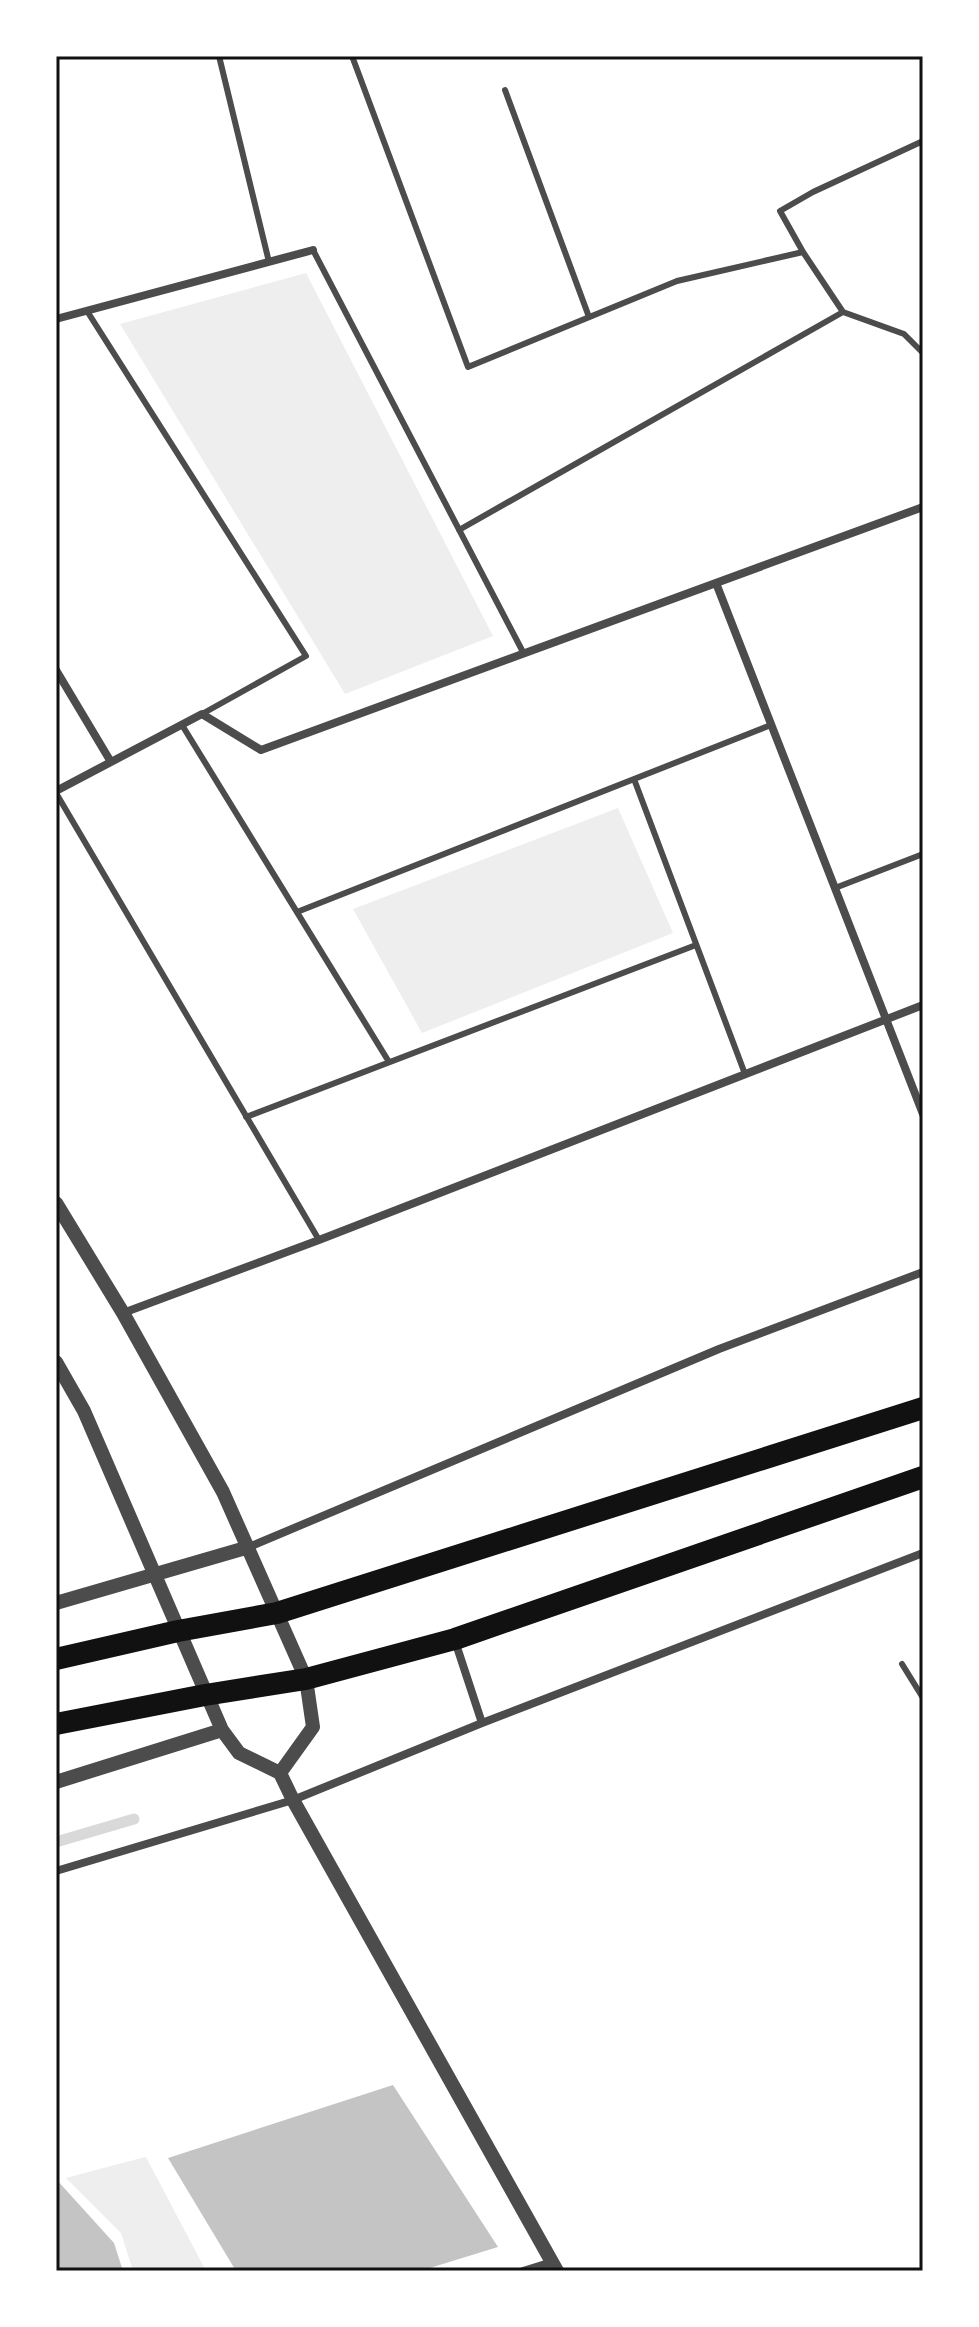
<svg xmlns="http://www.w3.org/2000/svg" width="979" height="2327" viewBox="0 0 979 2327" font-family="'Libre Baskerville',serif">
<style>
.green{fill:#eee}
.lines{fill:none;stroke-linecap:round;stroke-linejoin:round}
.stream{stroke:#d9d9d9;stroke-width:11}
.building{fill:#c4c4c4}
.service{stroke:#4c4c4c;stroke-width:6}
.minor{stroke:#4c4c4c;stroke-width:8}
.tertiary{stroke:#4c4c4c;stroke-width:14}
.trunk{stroke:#111;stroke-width:22}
.neatline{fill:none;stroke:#111;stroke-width:3}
</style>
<rect width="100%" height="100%" fill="#fff"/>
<path class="green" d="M306,273L493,636L345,694L120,324Z
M618,808L673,933L422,1033L353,909Z
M145,2157H146L206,2271H133L121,2233L66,2178Z"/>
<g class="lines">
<path class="stream" d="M56,1842L134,1819"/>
</g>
<path class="building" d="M393,2085L498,2247L420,2271H236L168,2158Z
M56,2179L114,2243L123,2271H56Z"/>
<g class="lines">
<path class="service" d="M219,56L269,262
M352,56L468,367L677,281L803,252
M505,90L589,317
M313,250L524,654
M87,311L306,656L202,714
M843,312L803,252L780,211L813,192L923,141
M459,530L843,312L904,334L923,353
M182,725L389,1062
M634,779L745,1074
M56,793L319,1240
M835,888L923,854
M297,912L771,725
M246,1117L696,945
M902,1664L923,1698"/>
<path class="minor" d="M56,319L313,250
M716,583L923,1114
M56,670L111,762
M56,791L202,714L261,750L923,507
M123,1313L319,1240L923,1005
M249,1547L719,1349L923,1272
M455,1641L482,1723
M56,1871L293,1800L482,1723L923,1553
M523,2271L552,2262"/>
<path class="tertiary" d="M56,1203L123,1313L223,1492L306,1679L313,1727L280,1773
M56,1362L84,1411L222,1730L239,1753L280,1773L293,1800L557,2271
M56,1603L249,1547
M56,1782L222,1730"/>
<path class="trunk" d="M56,1659L178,1631L277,1613L923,1408
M56,1724L205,1695L306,1679L455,1639L923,1477"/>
</g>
<rect width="979" height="2327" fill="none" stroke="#ffffff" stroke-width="116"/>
<rect x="58" y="58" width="863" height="2211" class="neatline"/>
</svg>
